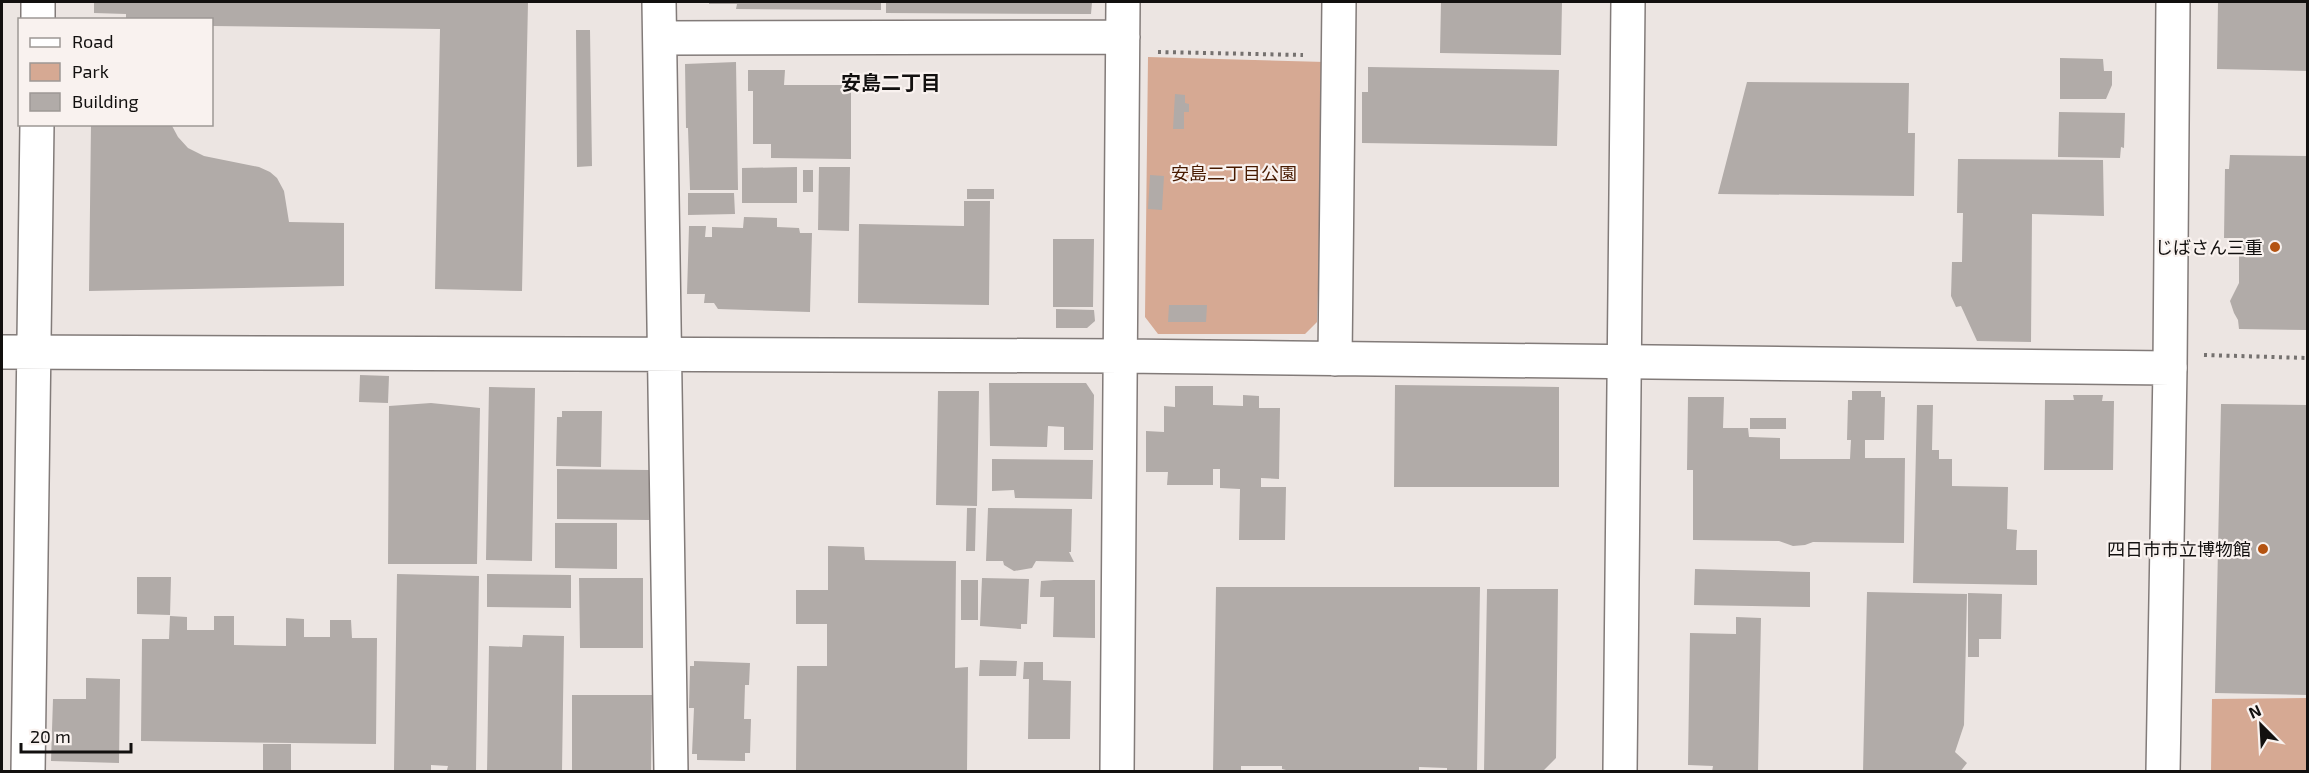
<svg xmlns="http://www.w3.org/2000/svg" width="2309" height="773" viewBox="0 0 2309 773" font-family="'Exo 2','Noto Sans JP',sans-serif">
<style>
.green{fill:#d6a993}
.building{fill:#b1aba8}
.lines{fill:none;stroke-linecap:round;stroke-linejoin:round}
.street-casing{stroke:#827b79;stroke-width:36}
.secondary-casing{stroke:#827b79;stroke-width:36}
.path{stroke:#75716f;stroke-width:4;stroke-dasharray:3 4.5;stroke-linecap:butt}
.street{stroke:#fff;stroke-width:33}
.secondary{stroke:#fff;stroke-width:33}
.poi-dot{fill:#b45311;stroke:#f9f2ef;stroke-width:2}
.labels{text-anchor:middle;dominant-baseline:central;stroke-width:4.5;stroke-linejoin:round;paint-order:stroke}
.park-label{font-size:18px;fill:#481a00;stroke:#f9f2ef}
.poi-label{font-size:18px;fill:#12100f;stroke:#f9f2ef;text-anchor:end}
.neighbourhood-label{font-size:20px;font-weight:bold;fill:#12100f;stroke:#f9f2ef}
</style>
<rect width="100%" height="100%" fill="#ece5e2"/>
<path class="green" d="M1148,57L1325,62L1317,322L1305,334H1158L1145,317Z
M2307,698V771H2211L2212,699Z"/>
<path class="building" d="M94,2H528L522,291L435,289L440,29L212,26V20H126V14L94,13Z
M709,2H881V10L736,9L737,4H709Z
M886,2H1092L1091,14L886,13Z
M1441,2H1562L1561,55L1440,53Z
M2218,2H2308V71L2217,69Z
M576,30H590L592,166L577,167Z
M2060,58L2103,59L2104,71H2112V85L2106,99H2060Z
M736,62L738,190H690L688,128H686L685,64Z
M1368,67L1559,70L1557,146L1362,143V92H1368Z
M748,70H785L784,85H851V159L771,158V144H753V91H748Z
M1747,82L1909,83L1908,133H1915L1914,196L1718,194Z
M1175,94L1185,95V103L1189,104V112H1184V129H1173Z
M2059,112L2125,113L2124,148L2121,147L2120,158L2058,157Z
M91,124H171L178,137L188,148L204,156L259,167L270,172L277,178L284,191L289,222L344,223V286L89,291Z
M2230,155L2308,156V330L2239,329L2238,320L2234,313L2230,301L2239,283V255H2242L2243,238H2224L2225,169H2229Z
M1958,159L2103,160L2104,216L2032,214L2031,342L1977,341L1961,306L1956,307L1951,296L1952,262H1962L1963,213H1957Z
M797,167V203H742V168Z
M819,167H850L849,231L818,230Z
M803,170H813V192H803Z
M1150,175L1164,176L1162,210L1148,209Z
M967,189H994V199H967Z
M688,193H734L735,214L688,215Z
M964,201H990L989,305L858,303L859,224L964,226Z
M744,217L777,218V227L799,228L800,233H812L810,312L718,309L714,303H704L705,294H687L689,226H706L705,237H712V227L743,228Z
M1053,239H1094L1093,307H1053Z
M1169,305H1207L1206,322H1168Z
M1056,309L1094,310L1095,321L1087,328H1056Z
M360,375L389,376L388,403L359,402Z
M989,383H1086L1094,395L1093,450H1064V427L1048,426L1047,447L990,446Z
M1395,385L1559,387V487H1394Z
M1175,386H1213V405L1243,406V395L1259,396V408H1280L1279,479L1261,478V487H1286L1285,540H1239L1240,489L1220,488V469H1213V485H1167L1168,472H1146V431L1164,432V406L1175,407Z
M489,387L535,388L532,561L486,560Z
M938,391H979L977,506L936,505Z
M1852,391H1881V397H1885L1884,440H1865V458H1905L1904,543L1813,542L1805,545L1793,546L1779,541L1693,540V470H1687L1688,397H1724L1723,428H1748L1749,437L1780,438V459H1850L1851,440H1847L1848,400H1852Z
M2073,395H2103L2102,401H2114L2113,470H2044L2045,400H2074Z
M431,403L480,408L477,564H388L389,406Z
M2221,404L2308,405V695L2215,693Z
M1917,405H1933L1932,450H1939V459H1952V486L2008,487L2007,529L2017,530L2016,550H2037V585L1913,583Z
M562,411H602L601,467L556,466L557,417H562Z
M1750,418H1786V429H1750Z
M992,459L1093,460L1092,499L1015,498L1014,490L992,491Z
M557,469L649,470V520L557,519Z
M967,508H976L975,551H966Z
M988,508L1072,509L1071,552H1069L1074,562L1036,561L1032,568L1014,571L1004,565L1003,561H986Z
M555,523H617V569L555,568Z
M828,546L864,547L865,560L956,561L955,668L968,667L967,772H796L797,666H827V624H796V590H828Z
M1695,569L1810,572V607L1694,605Z
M397,574L479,576L476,771L447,770L448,766L431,765V772L394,770Z
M487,574L571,575V608L487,607Z
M137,577H171L170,615L137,614Z
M579,578H643V648H580Z
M982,578L1029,579L1027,624H1021V629L980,626Z
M961,580H978V620H961Z
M1054,580H1095V638L1053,637L1054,597H1040L1041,581Z
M1216,587H1480L1477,772H1447V768L1419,767V770L1413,772H1294L1282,769V766H1241V772H1213Z
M1487,589H1558L1556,758L1542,772H1484Z
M1867,592L1967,594L1964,725L1955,752L1967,763L1960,772H1863Z
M1968,593L2002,594L2001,639H1979V657H1968Z
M170,616L187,617V630H214V616H234V645L286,646V618L304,619V637H330V620H351L352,638H377L376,744L141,741L142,639H169Z
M1736,617L1761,618L1758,772H1712L1713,766L1688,765L1690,633L1736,634Z
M523,635L564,636L562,772H487L489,646L522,647Z
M980,660L1017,661L1016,676H979Z
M694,661L750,663L749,685H745L744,719H751L750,753H745V761L697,760V754H692L694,708H689L690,666H694Z
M1024,662H1043V680L1071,681L1070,739H1028L1029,679H1023Z
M86,678L120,679L119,763L51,761L53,699H86Z
M572,695H652L651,772H572Z
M263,744H291V771L263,770Z"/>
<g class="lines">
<g class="street-casing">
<path id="street" d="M659,2L671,772
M38,20V2
M660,38L1123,37
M2,352L1122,356L2170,368L2163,772
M1335,359L1339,2
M28,772L37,124
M1117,772L1123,2"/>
</g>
<g class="secondary-casing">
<path id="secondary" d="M2170,368L2173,2
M1620,772L1628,2"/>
</g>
<path class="path" d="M1158,52L1303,55
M2204,355L2308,358"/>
<use href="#street" class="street"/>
<use href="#secondary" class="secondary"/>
</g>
<g class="poi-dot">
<circle cx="2275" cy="247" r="6"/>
<circle cx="2263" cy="549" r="6"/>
</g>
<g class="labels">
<g class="park-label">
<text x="1234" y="173">安島二丁目公園</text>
</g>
<g class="poi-label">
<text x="2263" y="247">じばさん三重</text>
<text x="2251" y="549">四日市市立博物館</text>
</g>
<g class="neighbourhood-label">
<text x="891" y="82">安島二丁目</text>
</g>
</g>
<rect width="2309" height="773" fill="none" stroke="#12100f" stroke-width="6"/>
<rect x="18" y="18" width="195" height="108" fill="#f9f2ef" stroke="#9d9895" stroke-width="1.5"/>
<rect x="30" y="38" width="30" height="9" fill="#ffffff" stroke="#9d9895" stroke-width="1.5"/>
<text x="72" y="48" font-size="18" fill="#12100f">Road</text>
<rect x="30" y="63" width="30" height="18" fill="#d6a993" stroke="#9d9895" stroke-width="1.5"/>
<text x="72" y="78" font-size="18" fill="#12100f">Park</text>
<rect x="30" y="93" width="30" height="18" fill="#b1aba8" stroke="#9d9895" stroke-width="1.5"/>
<text x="72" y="108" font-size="18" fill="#12100f">Building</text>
<g transform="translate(2261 725) rotate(336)" stroke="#f9f2ef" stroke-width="4.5" paint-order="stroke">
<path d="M0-4.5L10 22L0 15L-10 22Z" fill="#12100f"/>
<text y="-9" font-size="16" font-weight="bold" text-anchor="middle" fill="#12100f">N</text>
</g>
<path d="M21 743v9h110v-9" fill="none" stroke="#12100f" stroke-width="3"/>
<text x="30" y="743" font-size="18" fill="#12100f" stroke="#f9f2ef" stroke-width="4.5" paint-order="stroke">20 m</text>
</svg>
